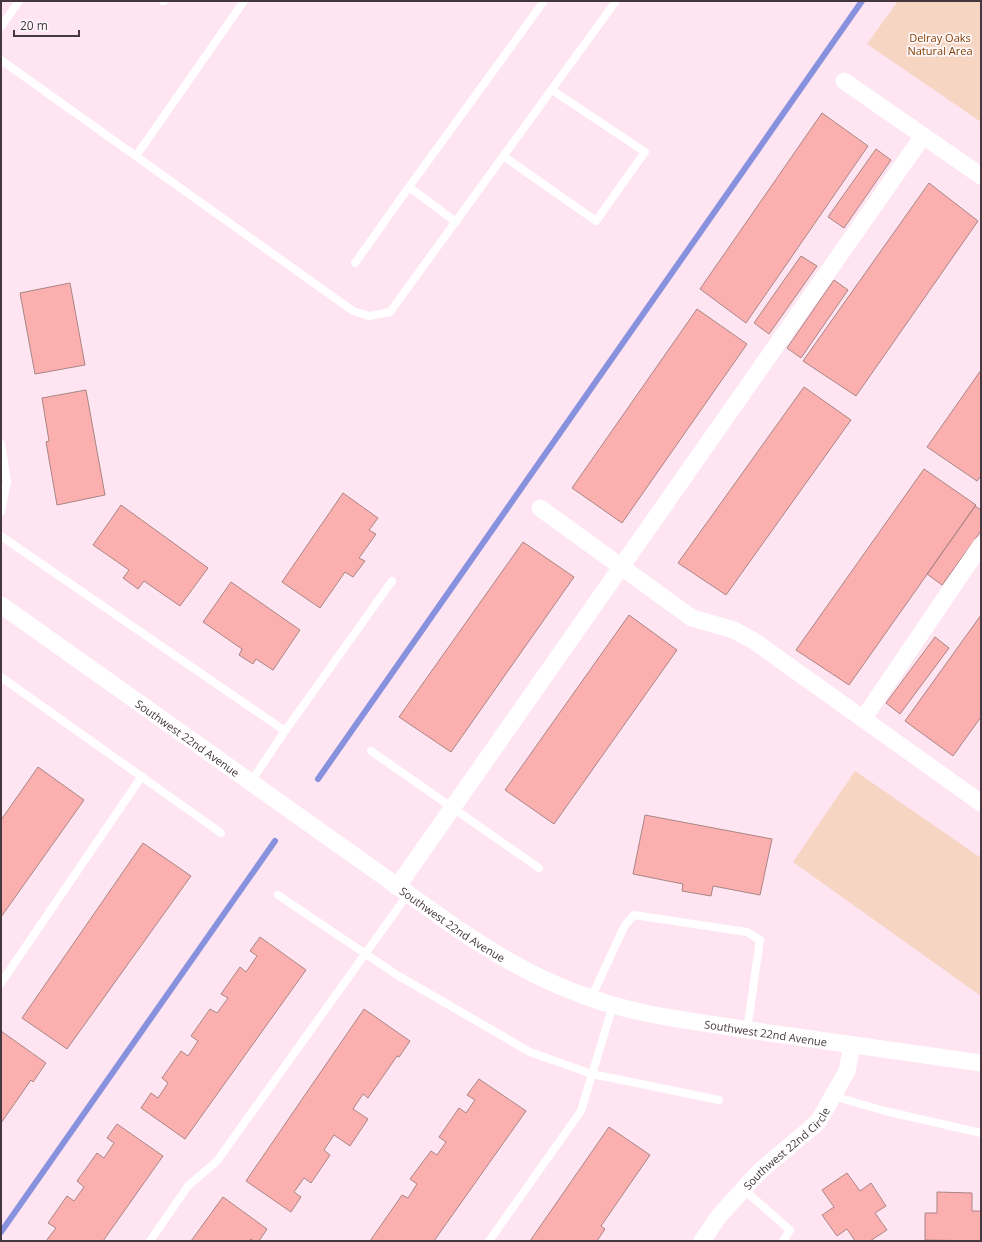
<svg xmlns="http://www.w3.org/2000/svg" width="982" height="1242" viewBox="0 0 982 1242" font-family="'Open Sans',sans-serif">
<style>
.green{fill:#f6d5c2}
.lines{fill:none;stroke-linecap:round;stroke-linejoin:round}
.stream{stroke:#8791dd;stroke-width:6}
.building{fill:#fcafaf;stroke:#a88685}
.lane{stroke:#fff;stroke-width:8}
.street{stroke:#fff;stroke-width:17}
.labels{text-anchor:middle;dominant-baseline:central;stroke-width:3.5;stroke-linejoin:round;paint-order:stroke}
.park-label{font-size:11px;fill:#843f00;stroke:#fff8fb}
.street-label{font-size:11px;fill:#44373d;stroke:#fff8fb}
</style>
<rect width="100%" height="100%" fill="#ffe4f2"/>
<path class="green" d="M898,1H981V122L867,44Z
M855,771L981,858V996L793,862Z"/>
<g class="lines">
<path class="stream" d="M318,779L862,1
M1,1232L275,841"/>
</g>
<path class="building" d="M822,113L868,146L746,323L700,289Z
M876,149L891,160L844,228L828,217Z
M929,183L978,221L856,396L803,361Z
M801,256L817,266L769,334L754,323Z
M834,280L848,290L801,358L787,348Z
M70,283L85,365L35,374L20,293Z
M697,309L747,344L622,523L572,488Z
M981,370V476L977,481L927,447Z
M804,387L851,420L726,595L678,563Z
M86,390L105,495L57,505L46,442L49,441L42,398Z
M924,469L976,505L849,685L796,650Z
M343,493L378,518L369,530L376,534L359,558L365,561L353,577L345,572L320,608L282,582Z
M121,505L208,568L180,606L144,581L138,589L123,578L129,570L93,545Z
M975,506L981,510V531L942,585L927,574Z
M523,542L574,577L451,752L399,717Z
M231,582L300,630L273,670L256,659L253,664L239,655L242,649L203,622Z
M629,615L677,650L554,824L505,790Z
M981,615V717L953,756L905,721Z
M935,637L949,648L900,714L886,703Z
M38,767L84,800L1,917V820Z
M645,815L772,839L760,895L713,886L711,896L682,891L683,884L633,874Z
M143,843L191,876L67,1049L22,1018Z
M260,937L306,970L185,1139L141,1108L151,1093L158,1098L168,1083L162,1078L181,1051L188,1056L198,1041L191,1036L210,1009L217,1013L228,998L221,994L240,967L246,972L257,956L250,951Z
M364,1009L410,1041L399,1057L397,1056L368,1098L363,1094L353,1109L368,1119L350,1146L334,1135L324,1150L330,1155L311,1183L304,1178L294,1192L301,1197L291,1212L246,1181Z
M1,1031L46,1063L33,1082L31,1080L1,1123Z
M479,1079L526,1111L434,1241H370L402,1195L408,1198L417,1184L410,1179L431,1151L437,1155L446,1142L439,1137L459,1108L466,1113L475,1100L467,1095Z
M117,1124L163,1156L103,1241H46L56,1228L48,1223L67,1196L74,1201L84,1187L77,1181L97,1153L104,1158L114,1143L107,1138Z
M609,1127L650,1155L601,1226L605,1229L597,1241H530Z
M847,1173L860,1191L871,1183L886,1206L875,1213L887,1230L870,1241H855L847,1229L837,1236L822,1215L834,1207L822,1190Z
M937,1192L972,1193V1211H981V1241L925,1240V1213H937Z
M223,1197L267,1229L259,1241H253L251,1239L249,1241H191Z"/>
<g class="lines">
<path class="lane" d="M163,1H164
M1,27L19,1
M1,60L353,311L369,316L390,312L616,1
M136,156L244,1
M503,156L596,221L645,152L552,90
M456,222L409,187L544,1
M355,263L409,187
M1,444L7,481L1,512
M1,536L285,731
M1,677L221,833
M371,751L539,868
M250,783L285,731L392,581
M278,895L397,975L530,1052L592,1074L719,1100
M1,983L142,776
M591,998L625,925L634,915L747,932L760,940L747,1030
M833,1096L885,1111L981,1133
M743,1189L790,1230L783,1241
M150,1241L188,1186L217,1161L408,894
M489,1241L581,1111L613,1005"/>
<g class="street">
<path d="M844,81L981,176"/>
<path d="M540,508L692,618L734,630L754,641L981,803"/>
<path id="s1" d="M1,605L462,932C499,956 536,978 577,993C629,1014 686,1020 742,1029C821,1041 901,1052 981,1063"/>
<path d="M863,719L981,545"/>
<path d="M397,887L923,136"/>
<path id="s2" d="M702,1241L719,1216L759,1172L818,1122L847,1071L852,1046"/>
</g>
</g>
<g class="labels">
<g class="park-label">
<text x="940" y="37">Delray Oaks<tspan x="940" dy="13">Natural Area</tspan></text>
</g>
<g class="street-label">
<text stroke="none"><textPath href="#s1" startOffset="229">Southwest 22nd Avenue</textPath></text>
<text stroke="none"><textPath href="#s1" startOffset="553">Southwest 22nd Avenue</textPath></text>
<text stroke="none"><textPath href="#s1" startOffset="889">Southwest 22nd Avenue</textPath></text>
<text stroke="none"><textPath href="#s2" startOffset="126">Southwest 22nd Circle</textPath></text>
</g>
</g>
<rect width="982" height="1242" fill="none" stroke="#44373d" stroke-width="4"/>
<path d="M14 30v6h65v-6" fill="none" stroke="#44373d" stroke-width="2"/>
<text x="20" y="30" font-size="12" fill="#44373d" stroke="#fff8fb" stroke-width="3" paint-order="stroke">20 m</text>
</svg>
